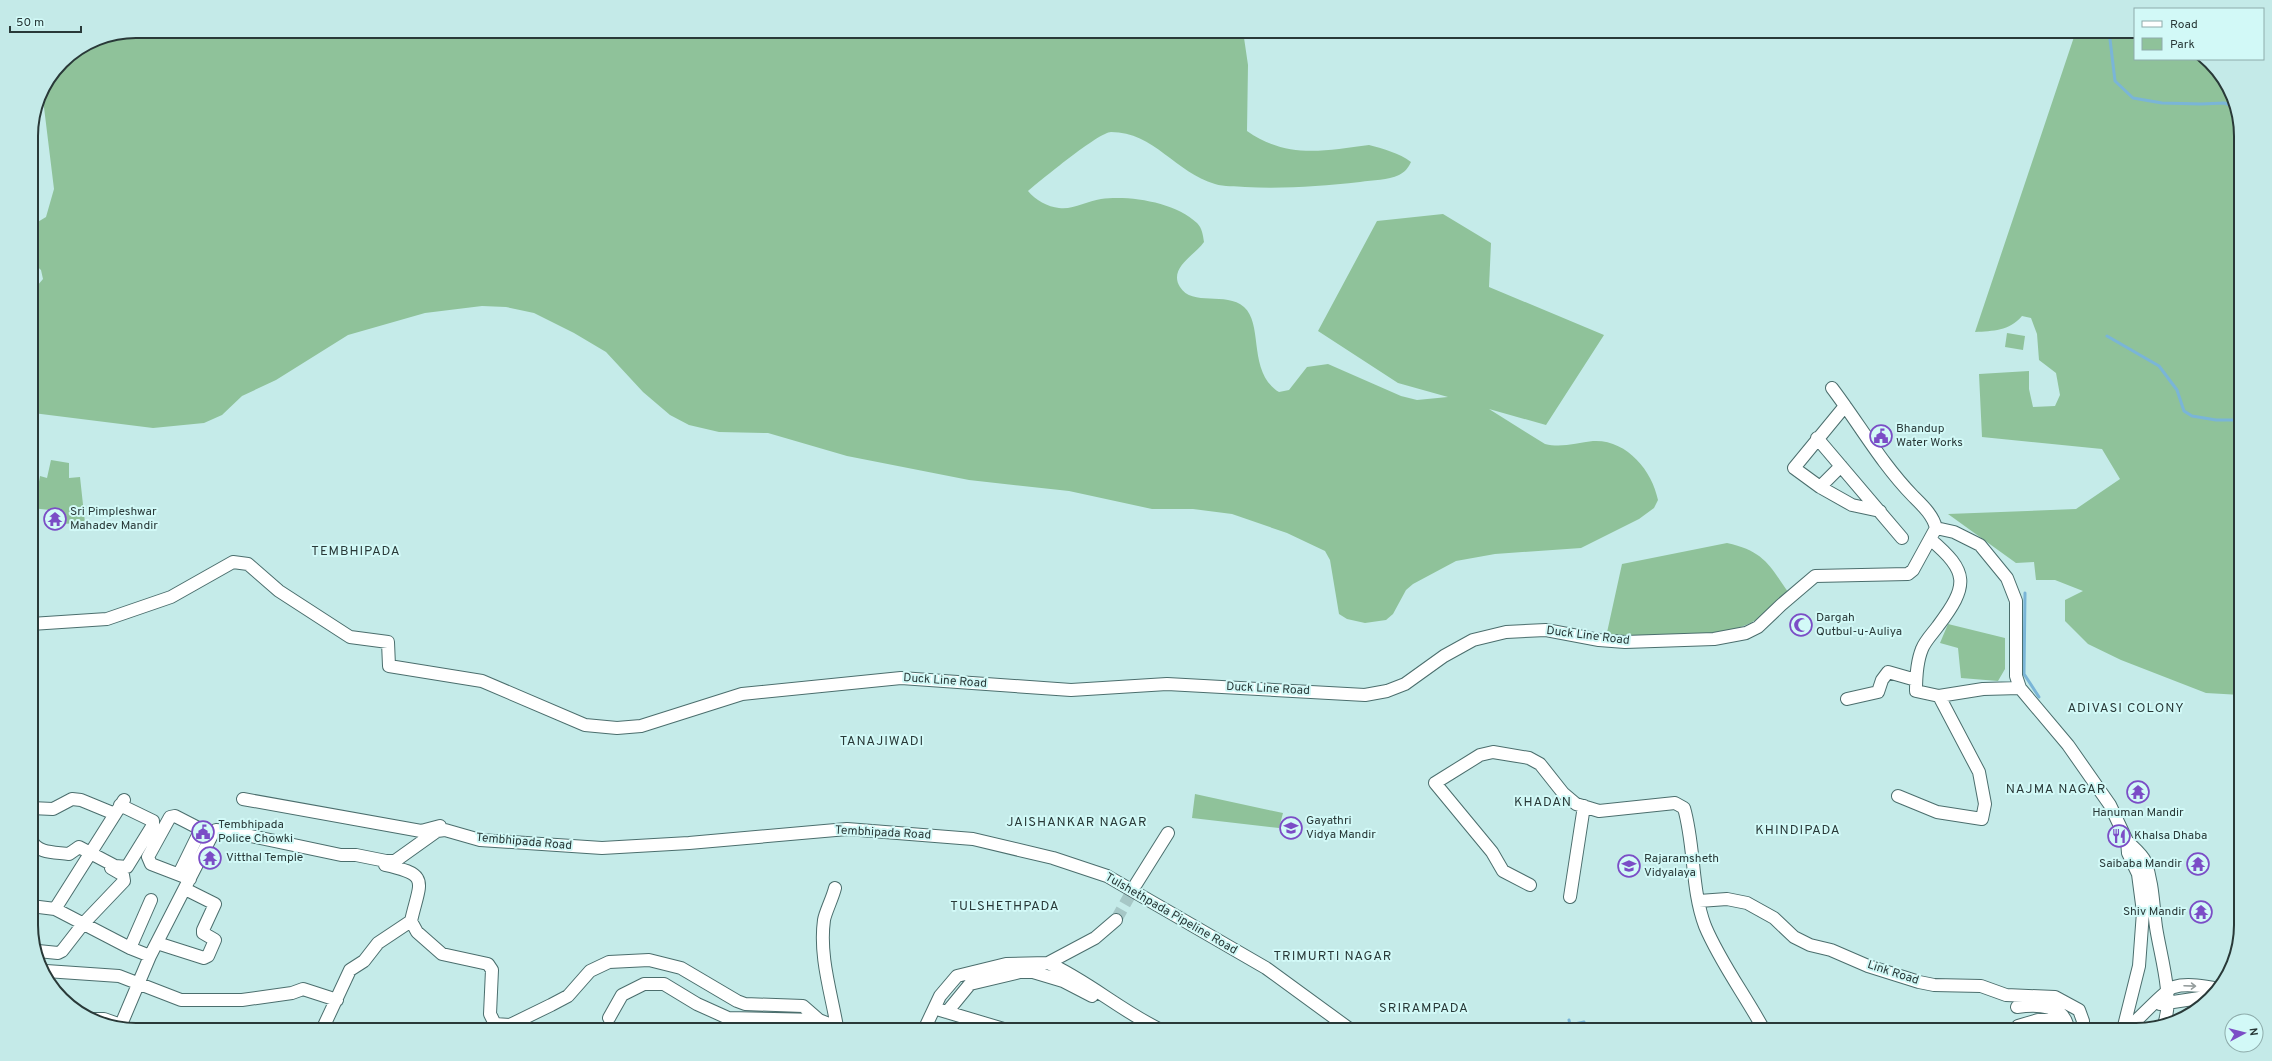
<svg xmlns="http://www.w3.org/2000/svg" width="2272" height="1061" viewBox="0 0 2272 1061" font-family="Overpass,sans-serif">
<style>
.green{fill:#8fc29a}
.lines{fill:none;stroke-linecap:round;stroke-linejoin:round}
.stream{stroke:#7ab5d7;stroke-width:3}
.minor-tunnel{stroke:#a6c7c6;stroke-width:12;stroke-dasharray:12 6;stroke-linecap:butt}
.minor-casing{stroke:#4b6e6d;stroke-width:14}
.minor{stroke:#fff;stroke-width:12}
.oneway{stroke:#949c9c}
.labels{text-anchor:middle;dominant-baseline:central;stroke-width:4;stroke-linejoin:round;paint-order:stroke}
.poi-label{font-size:12px;fill:#293938;stroke:#d2f9f7;text-anchor:start}
.street-label{font-size:12px;fill:#293938;stroke:#d2f9f7}
.neighbourhood-label{font-size:13px;letter-spacing:1px;fill:#293938;stroke:#d2f9f7}
.rim{fill:none;stroke:#293938;stroke-width:2}
</style>
<rect width="100%" height="100%" fill="#c5ebe9"/>
<path class="green" d="M136,31H1243L1248,65L1247,131C1287,159 1323,151 1369,145C1384,149 1399,153 1411,162C1408,168 1405,172 1399,175C1388,180 1373,180 1360,182C1321,186 1285,189 1245,187C1236,186 1224,187 1215,184C1176,173 1154,132 1111,132C1099,132 1040,181 1028,191C1035,200 1048,207 1059,208C1073,210 1087,201 1101,199C1129,195 1175,202 1197,223C1202,228 1203,235 1204,242C1195,255 1168,268 1180,287C1192,307 1226,291 1244,307C1264,325 1247,372 1279,392L1289,390L1307,367L1328,364L1401,396L1417,400L1448,397L1398,383L1318,331L1377,221L1443,214L1491,243L1489,287L1604,335L1546,425L1489,409L1545,444C1561,448 1577,443 1593,441C1626,439 1652,470 1658,500L1654,508L1639,519L1581,548L1495,554L1456,561L1413,584L1406,590L1393,614L1386,620L1365,623L1347,619L1339,614L1330,560L1325,551L1287,533L1232,514L1193,509H1152L1069,491L969,480L847,456L768,433L719,432L689,425L670,415L643,392L606,352L574,333L534,313L506,307L482,306L425,313L348,335L276,380L242,396L222,415L204,423L153,428L33,413L31,287L37,286L43,279L41,270L31,261V226L46,217L54,189L42,91L62,62L96,39Z
M2076,31H2135V59H2200L2223,78L2241,130V695L2206,693L2121,660L2088,644L2065,621V600L2083,591L2055,580H2036L2034,562L2016,563L1948,514L2076,509L2120,479L2102,449L1982,437L1979,374L2029,371V389L2033,407L2055,406L2060,395L2056,373L2039,360L2037,334L2031,318L2022,316C2009,331 1993,331 1975,332Z
M2007,333L2025,336L2023,350L2005,347Z
M51,460L69,463V478L80,477L85,523L59,524L60,511L31,508V499H36L40,476L47,478Z
M1727,543C1763,551 1769,564 1788,592C1778,601 1768,613 1756,620C1722,641 1646,636 1606,637L1622,564Z
M1948,624L2005,638V669L1998,681L1961,678L1958,648L1940,643Z
M1195,794L1283,813L1279,828L1192,818Z"/>
<g class="lines">
<path class="stream" d="M2109,31L2115,81L2133,98L2162,103L2201,104L2224,103L2233,106
M2107,336L2159,366L2177,390L2184,411L2192,416L2216,420H2241
M2025,593L2024,674L2039,697
M1569,1020L1570,1025L1584,1022V1030"/>
<path class="minor-tunnel" d="M1116,920L1136,884"/>
<g class="minor-casing">
<path id="minor" d="M1832,388C1860,425 1881,463 1913,496C1922,505 1933,515 1936,528
M1845,406L1794,468L1820,487L1852,505L1880,511
M1817,438L1902,538
M1820,487L1841,466
M1936,528L1954,532L1980,545L2007,578L2016,601V676L2020,688L2068,745L2110,805L2127,841L2128,853L2138,874L2143,912L2139,966L2123,1030
M1930,539C1969,572 1969,585 1938,626C1933,633 1925,641 1922,649C1917,661 1916,679 1916,691L1939,696L1983,689L2020,688
M31,624L107,619L171,597L233,562L248,564L279,591L350,637L388,642L389,666L482,681L585,725L617,728L641,726L742,694L901,678L1071,690L1167,684L1365,695L1387,691L1405,684L1444,656L1473,640L1506,632L1546,630L1599,640L1625,642L1714,639L1746,633L1758,627L1781,605L1815,576L1908,574L1913,570L1936,528
M1847,699L1878,692L1882,680L1888,672L1916,680
M1898,796L1937,812L1982,819L1985,804L1979,772L1939,696
M243,799L421,831L440,826
M31,808L53,809L72,799L81,800L115,814
M31,840C38,854 55,852 69,854L79,847L115,866L127,867L153,825V821L120,805
M2127,841C2133,847 2142,854 2145,861C2153,883 2153,905 2156,927C2160,954 2173,995 2165,1021
M179,874L201,829
M190,879L151,864L148,857L170,817L175,816L212,835
M1136,884L1168,833
M1530,885L1503,871L1492,852L1435,783L1480,755L1493,752L1529,758L1540,764L1563,793L1576,804L1599,811L1675,803L1684,808C1695,846 1691,889 1705,926C1720,962 1745,995 1764,1030
M835,888C833,897 825,913 824,920C819,956 831,992 837,1027
M1570,897L1584,806
M1699,901L1727,899L1747,903L1774,918L1794,937L1810,945L1831,950L1868,966L1919,982L1934,985L1981,986L2006,995L2055,997L2079,1010L2083,1021L2081,1030
M31,906L55,909L130,948L150,956L212,835L216,830L227,831L341,855H356L386,861H395L437,831L445,830L480,840L602,848L689,843L847,829L973,839L1053,858L1107,876L1266,968L1351,1030
M55,909L124,800
M411,921L417,932L442,954L488,964L492,970L490,1014L495,1024
M157,943L204,958L208,956L215,940L203,933V930L215,904L185,889
M130,948L151,900
M38,951L58,953L62,951L83,924L124,881L123,875L111,868
M1048,963C1088,981 1121,1011 1161,1030
M46,971L119,976L181,1000H242L292,993L303,989L337,1000
M2160,1004L2206,997
M2017,1007C2036,1004 2066,1004 2068,1030
M940,1010L1007,1030
M947,1012L970,984L1020,972H1033L1063,981L1092,996
M609,1018L622,995L644,984H664L697,1004L728,1018L819,1020
M92,1019H104L121,1025
M495,1024L510,1025L551,1005L568,996L590,971L609,962L649,960L681,968L737,1001L745,1004L803,1006L819,1020L844,1030
M120,1027L150,956
M322,1030L350,970L364,961L378,943L411,921C420,881 431,875 385,865
M924,1030L940,996L957,976L1006,964L1048,963L1095,938L1116,920
M2015,1030L2018,1026L2038,1020H2051L2059,1030
M2126,1030C2136,1022 2166,989 2174,987C2186,983 2202,986 2214,988"/>
</g>
<use href="#minor" class="minor"/>
</g>
<defs><path id="oneway-shaft" d="M-6 0H5M1.5-3L5.5 0L1.5 3" fill="none" stroke-width="1.6" stroke-linecap="round" stroke-linejoin="round"/></defs>
<use class="oneway" href="#oneway-shaft" transform="translate(2190 986) rotate(2)"/>
<defs>
<g id="civic-ring" transform="scale(1.15)"><circle r="9.5" fill="#d2f9f7" stroke="#7b4dc6" stroke-width="1.5"/><path d="M-.6-6.5H3V-4.5H.6V-3L4-1V1h2V6H-6V1h2V-1L-.6-3ZM-1.2 2.5V6h2.4V2.5Z" fill="#7b4dc6"/></g>
<g id="temple-ring" transform="scale(1.15)"><circle r="9.5" fill="#d2f9f7" stroke="#7b4dc6" stroke-width="1.5"/><path d="M0-6L5-2H3V0L6.5 2.5H4V6H1.5V3h-3V6H-4V2.5H-6.5L-3 0V-2H-5Z" fill="#7b4dc6"/></g>
<g id="mosque-ring" transform="scale(1.15)"><circle r="9.5" fill="#d2f9f7" stroke="#7b4dc6" stroke-width="1.5"/><path d="M3.5-4.9A6 6 0 1 0 3.5 4.9A5 5 0 1 1 3.5-4.9Z" fill="#7b4dc6"/></g>
<g id="school-ring" transform="scale(1.15)"><circle r="9.5" fill="#d2f9f7" stroke="#7b4dc6" stroke-width="1.5"/><path d="M0-5L7-2L0 1L-7-2ZM-4 1L0 2.5L4 1V4Q0 6-4 4Z" fill="#7b4dc6"/></g>
<g id="restaurant-ring" transform="scale(1.15)"><circle r="9.5" fill="#d2f9f7" stroke="#7b4dc6" stroke-width="1.5"/><path d="M-5-6h1v4h1v-4h1v4h1v-4h1v5L-1.5 .5V6h-2V.5L-5-1ZM5-6V6H3V1.5H1.5Q1.5-4 5-6Z" fill="#7b4dc6"/></g>
</defs>
<g fill-rule="evenodd">
<use href="#civic-ring" x="1881" y="436"/>
<use href="#temple-ring" x="55" y="519"/>
<use href="#mosque-ring" x="1801" y="625"/>
<use href="#temple-ring" x="2138" y="792"/>
<use href="#school-ring" x="1291" y="828"/>
<use href="#civic-ring" x="203" y="832"/>
<use href="#restaurant-ring" x="2119" y="836"/>
<use href="#temple-ring" x="210" y="858"/>
<use href="#temple-ring" x="2198" y="864"/>
<use href="#school-ring" x="1629" y="866"/>
<use href="#temple-ring" x="2201" y="912"/>
</g>
<g class="labels">
<g class="poi-label">
<text x="1896" y="429">Bhandup<tspan x="1896" dy="14">Water Works</tspan></text>
<text x="70" y="512">Sri Pimpleshwar<tspan x="70" dy="14">Mahadev Mandir</tspan></text>
<text x="1816" y="618">Dargah<tspan x="1816" dy="14">Qutbul-u-Auliya</tspan></text>
<text x="2138" y="813" text-anchor="middle">Hanuman Mandir</text>
<text x="1306" y="821">Gayathri<tspan x="1306" dy="14">Vidya Mandir</tspan></text>
<text x="218" y="825">Tembhipada<tspan x="218" dy="14">Police Chowki</tspan></text>
<text x="2134" y="836">Khalsa Dhaba</text>
<text x="226" y="858">Vitthal Temple</text>
<text x="1644" y="859">Rajaramsheth<tspan x="1644" dy="14">Vidyalaya</tspan></text>
<text x="2182" y="864" text-anchor="end">Saibaba Mandir</text>
<text x="2186" y="912" text-anchor="end">Shiv Mandir</text>
</g>
<g class="street-label">
<text transform="translate(1588 636) rotate(7)">Duck Line Road</text>
<text transform="translate(945 681) rotate(4)">Duck Line Road</text>
<text transform="translate(1268 689) rotate(3)">Duck Line Road</text>
<text transform="translate(883 833) rotate(3)">Tembhipada Road</text>
<text transform="translate(524 842) rotate(5)">Tembhipada Road</text>
<text transform="translate(1171 914) rotate(30)">Tulshethpada Pipeline Road</text>
<text transform="translate(1893 973) rotate(18)">Link Road</text>
</g>
<g class="neighbourhood-label">
<text x="356" y="552">TEMBHIPADA</text>
<text x="2126" y="709">ADIVASI COLONY</text>
<text x="882" y="742">TANAJIWADI</text>
<text x="2056" y="790">NAJMA NAGAR</text>
<text x="1543" y="803">KHADAN</text>
<text x="1077" y="823">JAISHANKAR NAGAR</text>
<text x="1798" y="831">KHINDIPADA</text>
<text x="1005" y="907">TULSHETHPADA</text>
<text x="1333" y="957">TRIMURTI NAGAR</text>
<text x="1424" y="1009">SRIRAMPADA</text>
</g>
</g>
<path d="M0 0H2272V1061H0ZM136 38H2136A98 98 0 0 1 2234 136V925A98 98 0 0 1 2136 1023H136A98 98 0 0 1 38 925V136A98 98 0 0 1 136 38Z" fill="#c4eae8" fill-rule="evenodd"/>
<path class="rim" d="M136 38H2136A98 98 0 0 1 2234 136V925A98 98 0 0 1 2136 1023H136A98 98 0 0 1 38 925V136A98 98 0 0 1 136 38Z"/>
<rect x="2134" y="8" width="130" height="52" fill="#d2f9f7" stroke="#8eacab"/>
<rect x="2142" y="21" width="20" height="6" fill="#ffffff" stroke="#8eacab"/>
<text x="2170" y="28" font-size="12" fill="#293938">Road</text>
<rect x="2142" y="38" width="20" height="12" fill="#8fc29a" stroke="#8eacab"/>
<text x="2170" y="48" font-size="12" fill="#293938">Park</text>
<g transform="translate(2244 1033) rotate(83)"><circle r="19" fill="#d2f9f7" stroke="#8eacab"/>
<path d="M0-3L7 15L0 10L-7 15Z" fill="#7b4dc6"/>
<text y="-6" font-size="11" font-weight="bold" text-anchor="middle" fill="#293938">N</text>
</g>
<path d="M10 26v6h71v-6" fill="none" stroke="#293938" stroke-width="2"/>
<text x="16" y="26" font-size="12" fill="#293938" stroke="#d2f9f7" stroke-width="3" paint-order="stroke">50 m</text>
</svg>
